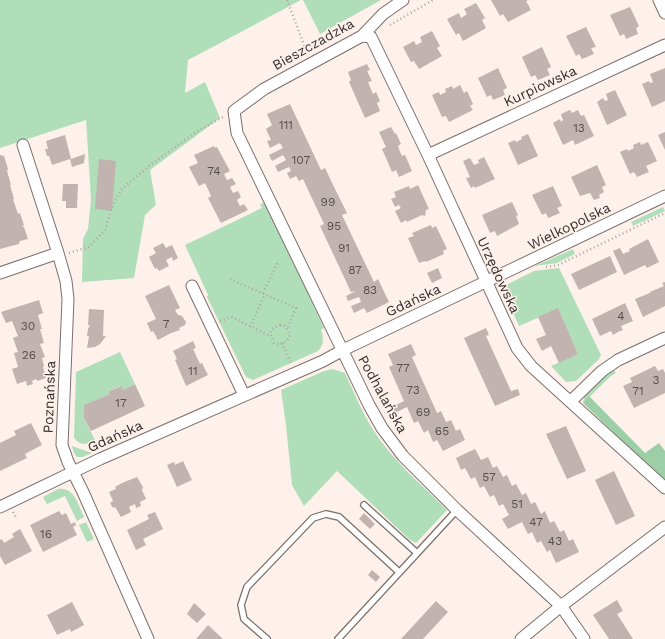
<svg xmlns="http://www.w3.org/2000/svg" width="665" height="639" viewBox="0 0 665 639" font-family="'Work Sans',sans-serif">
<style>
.green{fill:#afdeb8}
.forest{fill:#9ccfa6}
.building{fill:#c1b3b0}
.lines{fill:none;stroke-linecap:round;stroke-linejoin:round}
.service-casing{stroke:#7b6f6a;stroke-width:8}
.minor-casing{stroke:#7b6f6a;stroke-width:13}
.path{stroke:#b0a6a2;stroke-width:2.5;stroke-dasharray:1 3;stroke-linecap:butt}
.service{stroke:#fff;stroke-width:5.5}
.minor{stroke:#fff;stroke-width:11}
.labels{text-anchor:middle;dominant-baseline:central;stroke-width:3;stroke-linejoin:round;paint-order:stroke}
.number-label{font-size:12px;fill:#564f4d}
.street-label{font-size:14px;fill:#332e2c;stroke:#fef0eb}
</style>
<rect width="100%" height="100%" fill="#fef0eb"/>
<path class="green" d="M0,0H301L188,60L185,93L205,82L220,118L150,170L156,205L145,215L134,278L82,282L83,239L88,229L91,199L86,120L0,148Z
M303,0H381L320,34Z
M265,202L324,328L321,330C324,337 324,345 318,351L253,380L246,377L244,373L207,297L208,295L185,245L262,208L260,204Z
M663,207L665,211L633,226L631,222Z
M573,249L575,254L557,263L535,266Z
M559,268L601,355L599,359L576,381L566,382L551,366L578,354L558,309L519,326L504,293V289L508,284L534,271Z
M120,352L135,384L123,390L120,386L108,392L110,394L85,405L84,418L95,440C86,444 82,447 74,438L76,372Z
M612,368L616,373L611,376L583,403L584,395Z
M333,369L345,373C354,392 362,413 374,431C393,461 422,485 447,510L416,543L410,540L337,471L304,506L292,485L286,425L281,390L324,371Z
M72,446L92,453L83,457H77L74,453Z
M58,489C75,487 78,505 84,517L77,521L65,496L47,504L43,497Z
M86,522L94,539L87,542L79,525Z"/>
<path class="forest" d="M589,396L645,453L659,443L665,451V482L583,403Z"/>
<path class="building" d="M491,0H529L526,1L531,10L508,22L503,14L500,16Z
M476,3L485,18L482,20L486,28L463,41L459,33L456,35L447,19L459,13L461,18L467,14L464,9Z
M630,7L639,26L636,28L638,34L626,39L624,34L620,36L610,15Z
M586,27L596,47L591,48L594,54L582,59L579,54L576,56L566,36Z
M432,31L440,46L437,48L442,56L419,69L414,61L411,62L403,47L414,41L416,45L422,42L420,37Z
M542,47L551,67L547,69L550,75L538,80L535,75L531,77L522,57Z
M367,64L370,70L367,71L372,81L368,82L373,94L376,92L380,101L377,103L380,111L365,118L349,82L351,80L348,72Z
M498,68L507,88L503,90L505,95L493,100L491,95L487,97L478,78Z
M665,68V101L652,107L642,84L649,81L650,83L653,82L650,74Z
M460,85L464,93L467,91L473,104L470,106L473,110L449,122L446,116L442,117L432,95L439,92L440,95L446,92L445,89L452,86L453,89Z
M615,90L627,115L607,125L597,102L603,98L605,101L608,100L606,94Z
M290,104L321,170L325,168L336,191L347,213L342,215L374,282L378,279L389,302L367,313L364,308L354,313L351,306L361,302L359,297L348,301L346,296L356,291L351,292L320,226L324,224L303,179L299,181L296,176L290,179L287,173L291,171L289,167L278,172L275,166L286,160L283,155L272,161L269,155L283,148L280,143L270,148L267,141L271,140L266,129L272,125L267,114Z
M570,110L572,113L578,110L581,116L584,115L594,136L575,145L573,140L563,145L553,123L560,119L561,122L563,120L561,114Z
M391,127L395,134L396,133L401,144L398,146L400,152L402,156L405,155L412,171L399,177L396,170L392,172L386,158L382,149L386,147L379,132Z
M665,132V150L658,135Z
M528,134L538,156L518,165L508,143L515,140L516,142L522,139L521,137Z
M65,135L71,159L85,154L84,163L72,167L70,159L52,165L49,156H47L45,149H48L46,141Z
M640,142L641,145L648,142L657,161L646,166L649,172L637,177L634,172L630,174L620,152L627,149L628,151L634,148L633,145Z
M214,146L215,148L217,147L230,171L224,174L227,180L232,178L236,184L230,187L233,193L238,191L241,197L237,200L240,206L244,204L248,210L221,223L208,198L211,196L205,183L199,186L189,167L198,163L194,155Z
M0,155L4,156L8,169L7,171L11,185H10L14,199H13L18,214L20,213L24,225L22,226L24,227L28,239L20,241L19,244L0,249Z
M484,157L495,179L475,188L474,186L471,188L466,178L470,177L463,161L470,158L474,165L479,163L478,160Z
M99,159L116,161L112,211L95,209Z
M597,165L606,185L602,187L604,192L599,195L600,198L594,200L590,193L580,196L571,177Z
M63,184H78L77,208H66V201H62Z
M418,185L429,209L426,210L425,216L422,215L407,222L406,220L401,223L395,211L401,208L400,207L399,205L395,207L391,199L396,197L394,192L409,186L410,189Z
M553,186L562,206L557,208L560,213L548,218L546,213L542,215L532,195Z
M512,202L518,215L516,216L519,224L497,236L495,231L490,233L482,215Z
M431,225L432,228L436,226L447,249L443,251L444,254L426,262L425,261L419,263L408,238L414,236L412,233Z
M648,239L659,262L647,268L645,265L624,275L613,251L620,248L623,254L630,251L629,249Z
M163,243L166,248L172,245L178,258L173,261L172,257L166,260L169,266L159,271L157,268L155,269L149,257L156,253L153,248Z
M610,256L617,272L579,290L571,274Z
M438,268L442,278L432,283L427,273Z
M665,282V306L643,317L635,299L650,293V292L664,286L662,283Z
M169,285L180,308L175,310L178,315L182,316L186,322L185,325L179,328L180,330L171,333L158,340L153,331L151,332L147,323L156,319L145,296Z
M39,300L43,313L38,315L42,329H40L44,343L40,344L45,357L42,358L44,366L43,367L46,378L37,381L36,379L32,381L33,384L27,386L26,381L17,384L12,369L18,367L14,353L18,352L13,338L18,336L12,321L6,323L1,312Z
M625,303L633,321L621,326L623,330L618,332L613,335L611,331L600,336L592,319Z
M558,308L578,354L559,363L551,346L542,351L536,339L546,335L538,317Z
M89,309L104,310L103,336H106L100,344L95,347L87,348L89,336H87L88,329L90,325H88Z
M486,328L489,335L486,336L511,391L518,389L520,395L495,406L464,338Z
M193,341L196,348L193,349L200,364L202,363L208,375L186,386L178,367L175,360L177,359L173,351Z
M411,344L416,355L412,357L437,413L441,411L446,422L451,420L456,431L460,429L465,440L443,451L437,440L433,442L428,430L424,433L418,421L414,423L407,407L395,413L392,407L404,401L389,367L393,365L388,354Z
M655,366L658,371L663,369L665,373V393L634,408L623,386L632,382L630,378Z
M135,384L145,406L91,431L84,418V405L110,394L108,392L121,386L123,390Z
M31,423L42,445L25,454L27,458L0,471V443L16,435L14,431Z
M566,426L586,471L567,479L546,434Z
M475,449L481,460L488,457L493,468L497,466L503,477L507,475L512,486L516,484L522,495L526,493L531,504L535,502L541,514L545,511L550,523L554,521L560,532L564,530L569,541L573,539L579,552L556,563L550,550L547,552L541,541L537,543L532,532L528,534L522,522L508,529L502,519L509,515L503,504L499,506L494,495L490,497L484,486L480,488L475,477L471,479L465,468L461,470L456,458Z
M183,461L192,480L177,487L167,465L174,462L175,465Z
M614,471L635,516L616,525L595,480Z
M137,477L143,487L142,490L146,499L140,502L141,506L136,508L135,504L129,507L131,512L121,517L115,507L113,508L110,503L113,501L109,492L116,489L115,487L122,483Z
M59,511L62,515L66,513L71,524L75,522L76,525L73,527L77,535L43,552L30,525Z
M155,512L163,529L143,539L146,545L136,550L127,530L149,519L147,515Z
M364,513L375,524L370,529L359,519Z
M20,529L32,551L5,565L0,556V540L2,539L4,543L14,537L12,534Z
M372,570L380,577L376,582L368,575Z
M617,600L623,611L617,614L633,639H609L593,615Z
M436,601L448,612L423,639H401Z
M72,602L84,625L71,632L70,629L57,635L47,615Z
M194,603L206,614L197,623L187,614Z
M208,625L223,639H196Z"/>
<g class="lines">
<g class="service-casing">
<path id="service" d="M364,505L417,553
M267,639L244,619L241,605L247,587L313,518L326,514L339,517L399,572
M338,639L457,510"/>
</g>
<g class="minor-casing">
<path id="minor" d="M403,0L383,14L362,36L264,89L234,111L237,133L369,405L382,428L403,456L457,510L561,606L584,639
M659,0L665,13
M362,36L371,37L428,155L517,348L531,366L665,488
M23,145L58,253L66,281L68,299L62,445L68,462L83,492L148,639
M428,155L665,45
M0,273L58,253
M192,286L244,395
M571,401L602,371L618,360L665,338
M0,507L100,459L323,361L343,350L665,196
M521,639L561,606L665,527"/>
</g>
<path class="path" d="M287,0L307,53
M390,25L433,0
M69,253L89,247L105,230L114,202L122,189L149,166L196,132L223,117
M546,267L558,265L665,213
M230,279L296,308L287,329
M263,293L278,262
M220,321L232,317L270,336
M280,325L285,326L290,335L287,341L279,345L274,343L270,334L272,329Z
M250,327L265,294
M282,343L291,363
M13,512L17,519"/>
<use href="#service" class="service"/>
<use href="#minor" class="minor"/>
</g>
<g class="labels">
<g class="number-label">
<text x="286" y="125">111</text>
<text x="579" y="128">13</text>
<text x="301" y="160">107</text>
<text x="214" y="171">74</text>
<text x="328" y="202">99</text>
<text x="334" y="226">95</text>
<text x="344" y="248">91</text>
<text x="355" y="270">87</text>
<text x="370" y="290">83</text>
<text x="621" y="316">4</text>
<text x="166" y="324">7</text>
<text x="28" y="326">30</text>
<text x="29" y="355">26</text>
<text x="403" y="368">77</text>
<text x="193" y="371">11</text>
<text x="656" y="380">3</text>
<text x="413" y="390">73</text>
<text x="638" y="391">71</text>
<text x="121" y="403">17</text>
<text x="423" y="412">69</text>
<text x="442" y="431">65</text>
<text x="489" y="477">57</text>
<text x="517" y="504">51</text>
<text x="536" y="522">47</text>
<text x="46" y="534">16</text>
<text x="555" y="541">43</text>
</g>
<g class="street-label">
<text transform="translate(313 44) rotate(-29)">Bieszczadzka</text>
<text transform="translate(540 86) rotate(-25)">Kurpiowska</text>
<text transform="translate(569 226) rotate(-26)">Wielkopolska</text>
<text transform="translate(499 275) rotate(65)">Urzędowska</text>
<text transform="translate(413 300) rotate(-25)">Gdańska</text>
<text transform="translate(383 394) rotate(61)">Podhalańska</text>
<text transform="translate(49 397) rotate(-88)">Poznańska</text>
<text transform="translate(115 436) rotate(-24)">Gdańska</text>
</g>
</g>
</svg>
